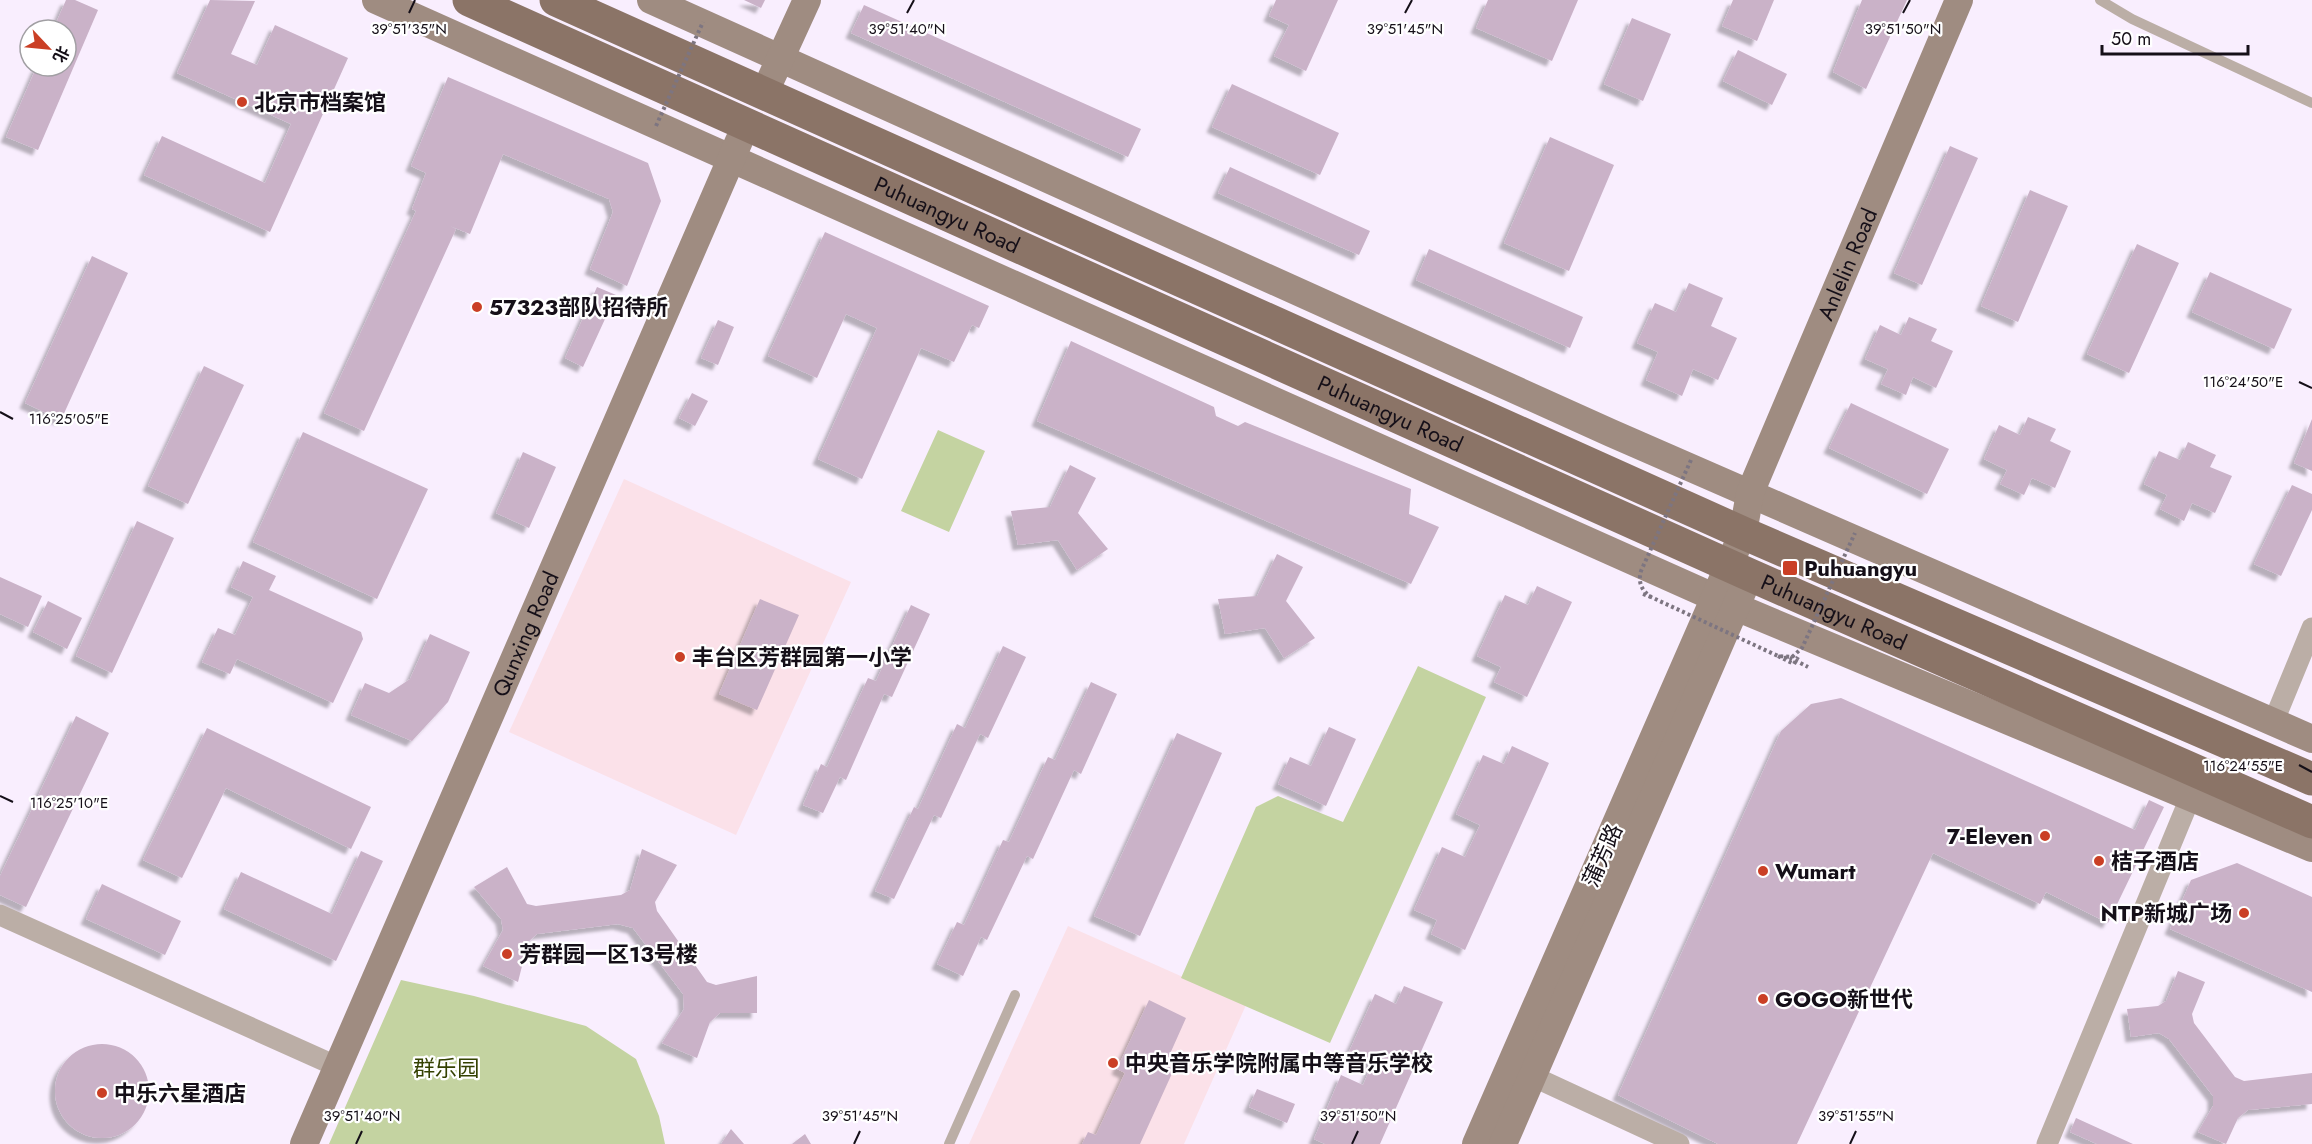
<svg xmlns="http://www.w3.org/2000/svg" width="2312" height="1144" viewBox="0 0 2312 1144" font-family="Jost,'Noto Sans SC',sans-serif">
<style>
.education{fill:#fbe1e9}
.green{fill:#c4d3a1}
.building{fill:#cab2c8;filter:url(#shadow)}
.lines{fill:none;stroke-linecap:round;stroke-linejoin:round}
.path{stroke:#7d7581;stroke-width:4;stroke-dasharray:3 3;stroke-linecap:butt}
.lane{stroke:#bbaea6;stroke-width:10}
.street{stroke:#bbaea6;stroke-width:21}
.secondary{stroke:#9f8c81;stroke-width:28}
.primary{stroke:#8b7467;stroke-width:33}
.path-bridge{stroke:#7d7581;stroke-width:4;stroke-dasharray:3 3;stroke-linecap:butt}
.ticks{fill:none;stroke:#150f18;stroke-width:2}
.poi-dot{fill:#ca3f25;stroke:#fff;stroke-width:2}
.labels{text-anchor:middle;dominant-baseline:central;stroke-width:4.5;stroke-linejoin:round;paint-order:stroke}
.poi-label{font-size:22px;font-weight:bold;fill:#150f18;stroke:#fff;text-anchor:start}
.street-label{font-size:22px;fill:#150f18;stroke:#fff}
.park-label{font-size:22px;fill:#344101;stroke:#fff}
.ticks-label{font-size:15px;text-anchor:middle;fill:#150f18;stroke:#fff;stroke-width:4.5;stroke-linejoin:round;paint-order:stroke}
</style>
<defs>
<filter id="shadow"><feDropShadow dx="-5.5" dy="5.5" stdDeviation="1.5" flood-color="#0004"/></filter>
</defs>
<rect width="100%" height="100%" fill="#f9eefe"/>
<path class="education" d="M624,479L851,582L736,835L509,732Z
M1068,926L1246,1005L1184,1144H969Z"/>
<path class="green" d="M938,430L985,451L949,532L901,511Z
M1418,666L1486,697L1330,1043L1181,978L1256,807L1278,796L1343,822Z
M401,980L474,996L586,1026L636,1059L659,1116L665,1144H329Z"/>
<path class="building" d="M66,0H75L98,10L38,150L6,137L37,66H66V30H53Z
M210,0L255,1L231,54L257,65L275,25L348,58L270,232L144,175L162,136L265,183L291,124L177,73Z
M744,0H765L761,8Z
M1276,0H1338L1306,71L1274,56L1289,25L1269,16Z
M1488,0H1578L1552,61L1476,28Z
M1733,0H1774L1757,41L1722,26Z
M1862,0H1907L1866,89L1833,72Z
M864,5L1141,129L1128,157L851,33Z
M1632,18L1671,34L1643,101L1604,84Z
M1738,50L1787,74L1772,105L1723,81Z
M448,77L648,163L661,201L627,286L590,269L613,212L609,199L503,154L470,234L450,226L456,229L364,431L324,413L416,211L412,209L426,173L411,166Z
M1232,84L1339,133L1320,175L1212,127Z
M1550,137L1614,165L1569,271L1504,243Z
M1950,146L1978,158L1922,285L1894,273Z
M1230,167L1370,231L1359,255L1218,193Z
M2030,190L2068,206L2018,322L1981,306Z
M825,232L989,306L979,328L972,325L954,362L921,348L862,479L818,459L877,328L846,314L817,378L768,356Z
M2137,244L2179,263L2129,373L2087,354Z
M1429,249L1583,317L1570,348L1416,280Z
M92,256L128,273L61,420L25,403Z
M2210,272L2292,309L2274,349L2192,312Z
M1689,283L1723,298L1711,326L1737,338L1718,380L1693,369L1682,396L1646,380L1658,352L1637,343L1655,303L1676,312Z
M597,287L616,295L583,367L565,358Z
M1909,317L1937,329L1931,341L1953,351L1936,388L1913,377L1906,395L1881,384L1888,369L1865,359L1880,325L1901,335Z
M718,320L734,327L718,365L701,358Z
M1071,341L1214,407L1216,416L1238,426L1245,422L1411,489L1409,514L1439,527L1411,584L1037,421Z
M204,366L244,385L188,504L148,486Z
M692,393L708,401L695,426L679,418Z
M1851,403L1949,449L1927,494L1829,448Z
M2028,417L2056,429L2050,441L2071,451L2055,488L2032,478L2024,495L2000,484L2007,470L1984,459L1999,425L2020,435Z
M2312,419V471L2294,463Z
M303,432L428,489L377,599L253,542Z
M2188,442L2216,455L2210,467L2232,476L2215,513L2192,503L2184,521L2160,509L2167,495L2144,484L2159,451L2180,460Z
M523,452L556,467L529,528L496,513Z
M1070,465L1096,478L1078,513L1108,549L1077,570L1058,540L1018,545L1011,511L1050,507Z
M2292,485L2312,494V510L2281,576L2254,564Z
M137,521L174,538L112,673L76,656Z
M1277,554L1303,567L1286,601L1315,638L1284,658L1265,628L1225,634L1218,599L1257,596Z
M243,561L276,576L269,590L361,632L363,639L333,703L237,659L230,674L202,662L218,628L235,635L253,597L231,587Z
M0,577L42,596L28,627L0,614Z
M1537,586L1572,602L1527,697L1494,682L1501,667L1477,656L1505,595L1528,605Z
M760,599L799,615L757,710L719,694Z
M48,601L82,618L67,649L33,632Z
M911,605L930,614L892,697L884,694L846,780L840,777L823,813L803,805L821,764L827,767L868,678L876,681Z
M430,634L470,652L448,702L412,741L351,715L365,683L389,693L410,679Z
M1003,646L1026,657L988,738L980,734L941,818L934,815L894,899L875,891L914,807L918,809L957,724L965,728Z
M1091,682L1117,694L1081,774L1074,770L1033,859L1027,856L987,940L981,937L963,976L937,964L957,922L964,925L1003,840L1009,842L1048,757L1055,760Z
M1841,698L2135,830L2149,800L2164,807L2108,923L2046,892L2040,904L1933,853L1797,1144H1718L1618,1095L1781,731L1811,704Z
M76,716L109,733L26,907L0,895V876Z
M1329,727L1356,739L1326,806L1278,784L1290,757L1311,766Z
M207,728L371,807L351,849L226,788L182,878L143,860Z
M1177,733L1222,753L1140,936L1094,916Z
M1512,746L1549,763L1465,950L1431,934L1437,920L1414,910L1442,847L1465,857L1480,825L1456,814L1483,755L1504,764Z
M642,849L677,865L655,902L657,911L707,982L716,985L757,976V1013H720L710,1022L697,1058L662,1043L684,1009L683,994L633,928L618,924L537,934L528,942L518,982L483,966L503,930L501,919L474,887L507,867L527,904L536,906L621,895L630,890Z
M361,851L383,861L336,961L224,909L241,872L332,914Z
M2237,863L2312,897V992L2170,929L2191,880Z
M102,884L181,921L165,955L86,919Z
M2178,971L2205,982L2192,1014L2194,1023L2235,1077L2244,1081L2312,1073V1104L2248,1110L2238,1118L2226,1144L2198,1132L2213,1106V1096L2169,1039L2159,1033L2131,1037L2127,1009L2158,1006L2166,1001Z
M1404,986L1443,1002L1380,1144H1325L1314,1139L1341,1075L1363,1085L1372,1064L1348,1054L1375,994L1396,1004Z
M1149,1000L1186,1018L1165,1065L1174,1069L1140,1144H1082L1088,1132L1096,1135L1125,1073L1117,1069Z
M55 1091a47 47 0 1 1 94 0a47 47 0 1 1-94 0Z
M1257,1089L1295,1104L1287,1123L1249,1107Z
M2076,1118L2133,1144H2097L2070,1132Z
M731,1129L744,1144H721Z
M805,1134L811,1144H792Z"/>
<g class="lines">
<path class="path" d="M1643,594L1651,597
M1778,656L1794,664L1798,657
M1784,658L1789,657L1808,667"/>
<path class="lane" d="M2100,0L2132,19L2312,103
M949,1144L1015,995"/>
<path class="street" d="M2273,723L2312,628
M0,915L336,1066
M1532,1076L1679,1144
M2047,1144L2190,798"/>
<g class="secondary">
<path d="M376,0L1736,607L2312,848"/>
<path d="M651,0L1611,433L2312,739"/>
<path d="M764,94L807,0"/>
<path id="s1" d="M304,1144L739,141"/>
<path id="s2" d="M1476,1144L1743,533L1750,493L1959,0"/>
<path d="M1503,1144L1743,590"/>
</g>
<g class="primary">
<path id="s3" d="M469,0L1750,575L2312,822"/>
<path d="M556,0L1743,533L2312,779"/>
</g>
<path class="path-bridge" d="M656,126L703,22
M1691,460L1641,571C1638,582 1641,590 1651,597L1778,656L1792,657L1802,648L1855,533"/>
</g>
<path class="ticks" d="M409,13L415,0M907,13L914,0M1405,13L1412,0M1903,13L1910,0M2299,382L2312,388M0,412L13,419M2299,765L2312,772M0,796L13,802M356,1144L362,1131M854,1144L860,1131M1352,1144L1358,1131M1850,1144L1856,1131"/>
<g class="poi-dot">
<circle cx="242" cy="102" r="6"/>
<circle cx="477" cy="307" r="6"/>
<rect x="1782" y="560" width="16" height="16" rx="3"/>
<circle cx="680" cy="657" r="6"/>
<circle cx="2045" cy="836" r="6"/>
<circle cx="2099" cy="861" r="6"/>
<circle cx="1763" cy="871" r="6"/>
<circle cx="2244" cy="913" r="6"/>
<circle cx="507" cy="954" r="6"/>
<circle cx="1763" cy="999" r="6"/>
<circle cx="1113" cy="1063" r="6"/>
<circle cx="102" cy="1093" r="6"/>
</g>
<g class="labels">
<g class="poi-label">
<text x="254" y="102">北京市档案馆</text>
<text x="489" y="307">57323部队招待所</text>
<text x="1804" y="568">Puhuangyu</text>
<text x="692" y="657">丰台区芳群园第一小学</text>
<text x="2033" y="836" text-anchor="end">7-Eleven</text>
<text x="2111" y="861">桔子酒店</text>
<text x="1775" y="871">Wumart</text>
<text x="2232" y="913" text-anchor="end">NTP新城广场</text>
<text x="519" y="954">芳群园一区13号楼</text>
<text x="1775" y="999">GOGO新世代</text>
<text x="1125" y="1063">中央音乐学院附属中等音乐学校</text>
<text x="114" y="1093">中乐六星酒店</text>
</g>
<g class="street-label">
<text stroke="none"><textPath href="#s3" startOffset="524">Puhuangyu Road</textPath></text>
<text stroke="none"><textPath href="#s2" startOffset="956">Anlelin Road</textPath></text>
<text stroke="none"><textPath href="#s3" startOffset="1010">Puhuangyu Road</textPath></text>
<text stroke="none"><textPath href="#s3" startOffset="1496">Puhuangyu Road</textPath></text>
<text stroke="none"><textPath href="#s1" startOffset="556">Qunxing Road</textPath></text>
<text transform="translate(1602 855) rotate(-66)">蒲芳路</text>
</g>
<g class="park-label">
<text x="446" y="1068">群乐园</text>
</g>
</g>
<g class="ticks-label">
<text x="409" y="34">39°51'35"N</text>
<text x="907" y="34">39°51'40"N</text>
<text x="1405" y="34">39°51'45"N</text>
<text x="1903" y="34">39°51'50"N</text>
<text x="2243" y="387">116°24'50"E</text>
<text x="69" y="424">116°25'05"E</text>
<text x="2243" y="771">116°24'55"E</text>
<text x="69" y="808">116°25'10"E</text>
<text x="362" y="1121">39°51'40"N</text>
<text x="860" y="1121">39°51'45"N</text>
<text x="1358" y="1121">39°51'50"N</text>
<text x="1856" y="1121">39°51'55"N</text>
</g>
<g transform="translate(48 48) rotate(116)"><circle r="28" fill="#ffffff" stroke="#a19fa3" stroke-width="1.5"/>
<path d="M0-4.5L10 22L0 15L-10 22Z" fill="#ca3f25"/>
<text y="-9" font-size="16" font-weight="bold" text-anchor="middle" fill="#150f18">北</text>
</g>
<path d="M2102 45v9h146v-9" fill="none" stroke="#150f18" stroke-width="3"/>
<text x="2111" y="45" font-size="18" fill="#150f18" stroke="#ffffff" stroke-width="4.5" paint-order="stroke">50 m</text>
</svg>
